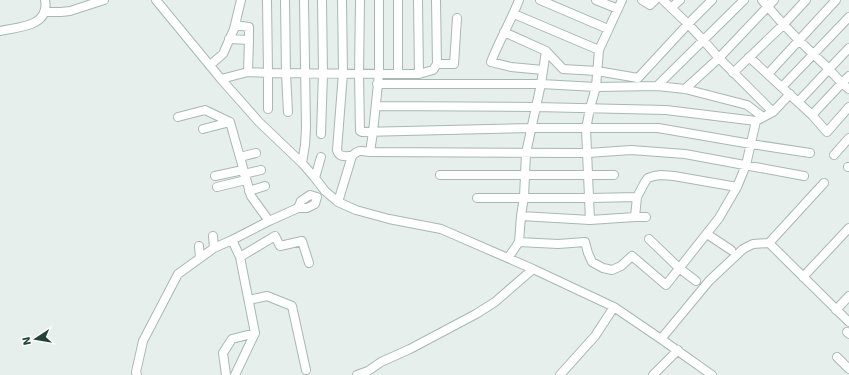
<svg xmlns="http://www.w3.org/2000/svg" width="849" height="375" viewBox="0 0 849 375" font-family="'Work Sans',sans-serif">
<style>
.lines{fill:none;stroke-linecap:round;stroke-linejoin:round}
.minor-casing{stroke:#a8b8b2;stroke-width:10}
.minor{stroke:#fff;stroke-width:8}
</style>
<rect width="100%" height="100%" fill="#e6efeb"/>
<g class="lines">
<g class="minor-casing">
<path id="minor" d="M156,0L221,79L259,122L302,163L315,178L325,191L338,202L356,210L389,219L441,229L533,269L614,307L661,339L712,375
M267,0L268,73L419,74L433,70L437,64H454L457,18
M285,0L286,74L288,112
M342,0L343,73L337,150C339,158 346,156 352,156
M360,0L359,74L360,131L362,132L532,128H658L751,144L810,153
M418,0L419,74
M436,0L437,64
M519,0C511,21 499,41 491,62L511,67L543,70
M540,0L608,29
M596,0L618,9
M642,0L650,5L655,0
M663,0L688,24L703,40L719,58L773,112
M762,0C782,24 804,46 827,67C834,75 841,83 849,89
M671,8L680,0
M44,12H61L70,11L104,0
M514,14L599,50
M235,25L249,27V40L248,72
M0,31C18,27 50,27 45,0
M504,32L546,51L563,69L597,71L638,78L688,24L712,0
M229,39L249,40
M749,57L812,115L827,132L849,107
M210,65L223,54L234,29L241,0
M398,73V0
M733,73L783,25L806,0
M768,74L836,0
M221,79L248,72L268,73V109
M377,84H541L596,87L657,86L685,89L747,105L763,117
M657,86L744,0
M782,87L849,17
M685,89L719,58L774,0
M798,102L829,69L849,48
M376,106L536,107L666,110L756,121
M812,115L842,83L849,76
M178,117L205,110L230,122L251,196L269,221
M203,129L230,122
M321,134L323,73L322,0
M370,152L588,153L631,150L685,154L804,176
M834,155L849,138
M240,157L256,153
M302,163L305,145L306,128L304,0
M848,167H849
M244,174L261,170
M440,175H614
M215,176L243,170
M315,178L321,157
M217,187L246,180
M249,191L265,186
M310,195L317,197L315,204L307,208H298L301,201Z
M477,198H590L637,197
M338,202L352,156C359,149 361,151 370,152L373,132L379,74V0
M521,216L590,220L635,217
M646,217H635L637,197L645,182L648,178L654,176L661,175L674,176L737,187
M590,220L586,129L590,108L596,87L599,50L622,0
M707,234L731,250
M213,236L214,248
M649,239L679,268L696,281
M232,240L240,257L255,333L235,375
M519,242L558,244L585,242L588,253L592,262L603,268L612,270L621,266L632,256L666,285L719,218L737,187L746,165L756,121L773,112L790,94
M769,243L849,322
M199,246L200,258
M240,257L275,236L280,246L302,241L309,263
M508,258L519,242L521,216L524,197L526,153L541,84L546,51
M803,277L849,228
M249,300L267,296L292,306L306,370
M836,310L849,296
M847,332L849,334
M661,339L709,281L743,249L753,244L769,243L824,183
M837,357L849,369
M137,375L136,372L143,341L178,274L214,248L232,240L269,221L298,208
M226,375L223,353L232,339L255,333
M357,375L368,371L381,362L410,349L476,314L495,302L533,269
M560,375L595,336L614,307
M653,375L678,350"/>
</g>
<use href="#minor" class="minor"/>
</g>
<g transform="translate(36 339) rotate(258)" stroke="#f7fbf9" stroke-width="3" paint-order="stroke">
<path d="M0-3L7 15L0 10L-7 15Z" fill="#24423a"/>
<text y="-6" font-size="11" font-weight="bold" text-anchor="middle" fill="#24423a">N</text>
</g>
</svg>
